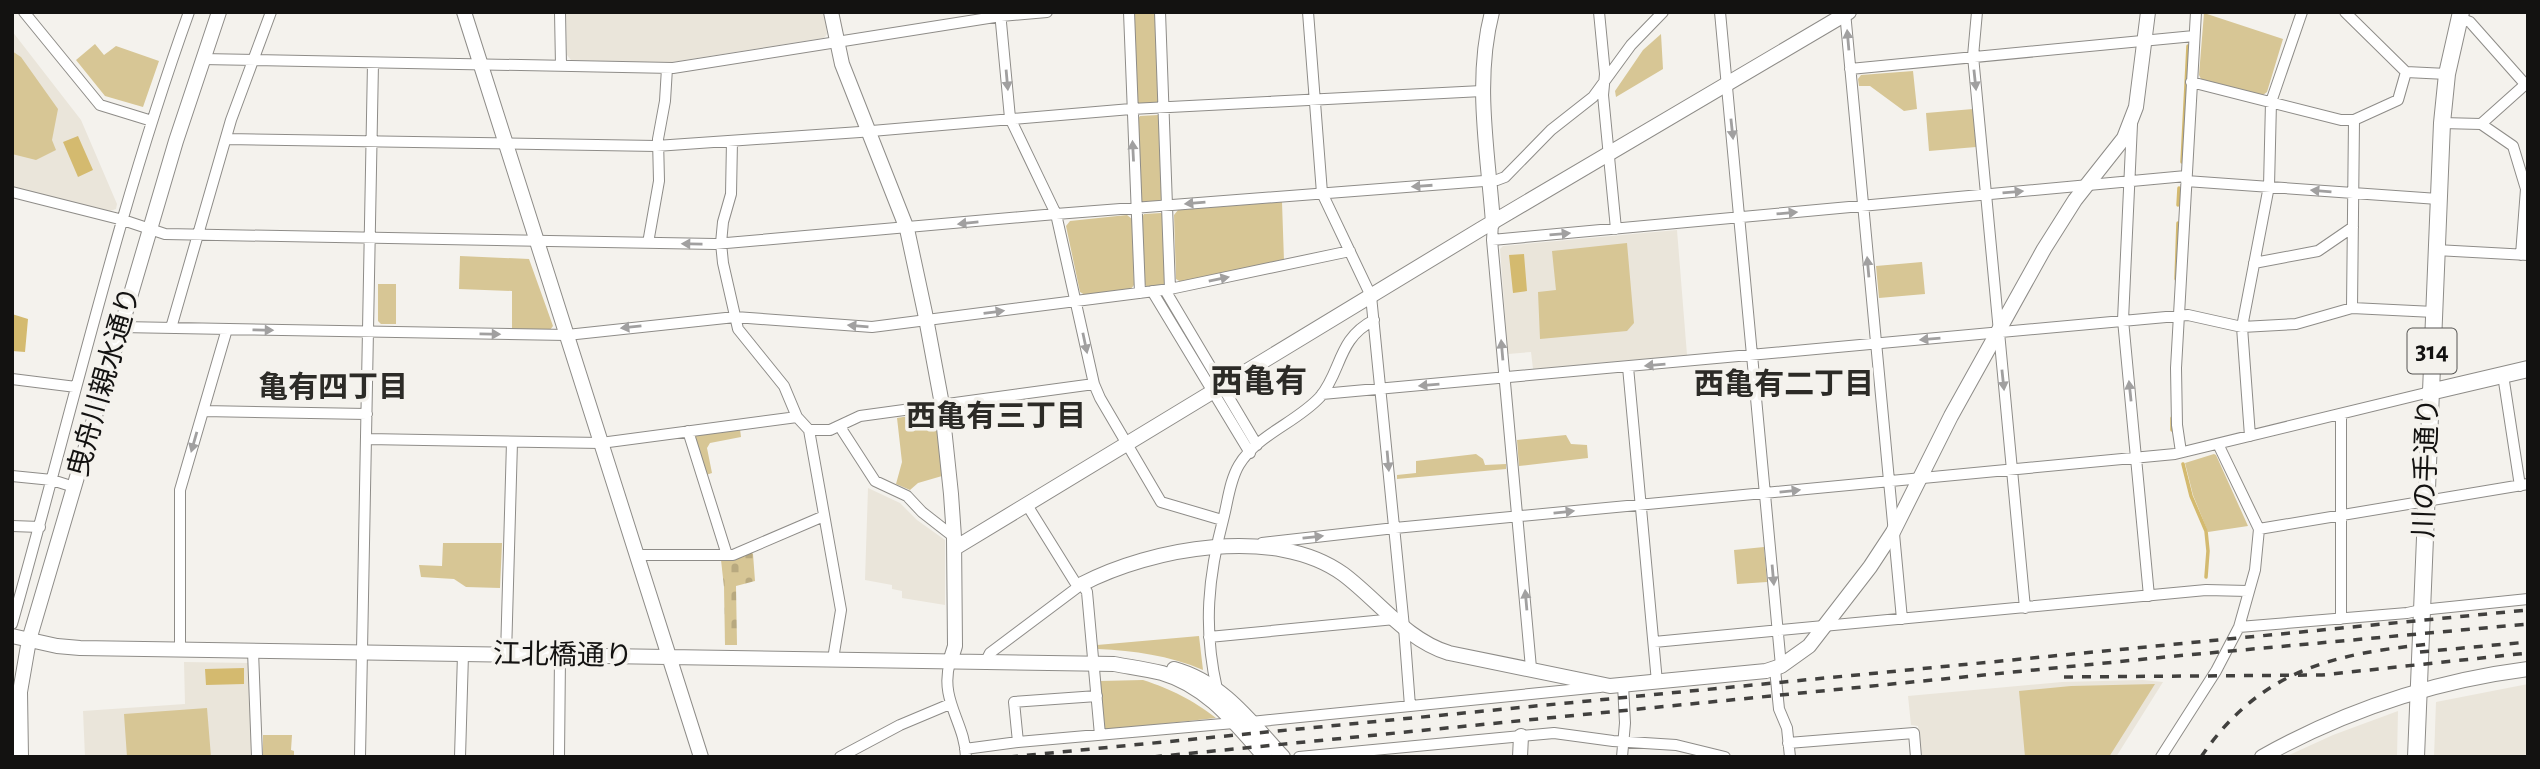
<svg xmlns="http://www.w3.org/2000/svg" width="2540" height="769" viewBox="0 0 2540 769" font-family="'Alegreya Sans','Noto Sans JP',sans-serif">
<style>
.built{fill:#eae5da}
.cemetery{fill:url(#cemetery-stones)}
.park{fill:#d7c695}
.water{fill:#d4ba6f}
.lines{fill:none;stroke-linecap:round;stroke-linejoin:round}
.stream{stroke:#d4ba6f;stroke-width:3.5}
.street-casing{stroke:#8e8c88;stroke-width:12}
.secondary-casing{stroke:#8e8c88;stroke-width:16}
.primary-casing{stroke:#8e8c88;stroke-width:18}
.street{stroke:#fff;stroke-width:10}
.secondary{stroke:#fff;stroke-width:14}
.primary{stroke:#fff;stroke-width:16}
.rail{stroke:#41403e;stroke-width:3.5;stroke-dasharray:9 9;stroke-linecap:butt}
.oneway{fill:#a1a0a0}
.labels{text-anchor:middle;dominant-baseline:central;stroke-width:7;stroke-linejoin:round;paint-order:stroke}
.shield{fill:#f4f2ed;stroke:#565553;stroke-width:2}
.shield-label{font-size:26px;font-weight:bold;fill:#131211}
.street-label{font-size:28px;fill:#131211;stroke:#f4f2ed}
.neighbourhood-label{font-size:30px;font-weight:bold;fill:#2c2b27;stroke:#f4f2ed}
.quarter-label{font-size:32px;font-weight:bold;fill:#2c2b27;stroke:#f4f2ed}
</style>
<defs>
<pattern id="cemetery-stones" width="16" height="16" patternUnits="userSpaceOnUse" patternTransform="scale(1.75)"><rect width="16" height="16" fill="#d7c695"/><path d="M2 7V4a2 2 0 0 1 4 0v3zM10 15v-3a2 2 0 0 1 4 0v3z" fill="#b8a97f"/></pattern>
</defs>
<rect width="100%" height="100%" fill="#f4f2ed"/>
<path class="built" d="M566,12H825L827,34L824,38L666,63L571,60L567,55Z
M12,31L81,120L117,204L116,209L110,211L12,187Z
M1677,230L1687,355L1533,369L1531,352L1508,354L1500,249L1503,246Z
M868,488L900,503L917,520L945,540V605L902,598V591L892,589V585L865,580Z
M184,662L249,663L253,757H85L83,711L185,704Z
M2143,680L2163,682L2116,757H1922L1918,726L1911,725L1908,696L2062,682Z
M2528,684V757H2434L2436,702Z
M2398,711L2397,757H2285L2333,735Z"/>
<path class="cemetery" d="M751,552L753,554L755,581L736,586L737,645H725L724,587L721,560H735Z"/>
<path class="park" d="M1153,12L1158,18L1161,100L1158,104L1139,105L1135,101L1133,16L1136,13Z
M2204,13L2283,39L2267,92L2263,95L2201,79L2199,75Z
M1661,34L1663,69L1616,97L1615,91L1643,50Z
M95,44L104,55L116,46L159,61L143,107L105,96L76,60Z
M12,51L21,57L58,109L52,140L56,150L36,160L12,154Z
M1913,71L1917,109L1904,111L1870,86H1859L1858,79L1861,75Z
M1973,109L1976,147L1929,151L1926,113Z
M1158,115L1162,119L1165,197L1161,203H1144L1140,199L1137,120L1140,116Z
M1282,202L1284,261L1181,282L1176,279L1174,215L1178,210Z
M1161,213L1165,217L1167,281L1164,285L1147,287L1144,283L1141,219L1144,214Z
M1127,215L1132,219L1134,285L1131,289L1085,295L1080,292L1066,226L1070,221Z
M1627,243L1634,323L1627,331L1540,339L1538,292L1556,290L1552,251Z
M460,256L529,259L553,326L550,330H512V291L459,289Z
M1922,262L1925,294L1879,298L1876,266Z
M378,284H396V324H381L378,321Z
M933,412L937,417L942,476L918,483L910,490L896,484L902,462L897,418Z
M740,429L741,437L710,443L707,448L712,473L706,475L694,437L695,434Z
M1566,435L1571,444L1587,445L1588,458L1519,466L1517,440Z
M1476,454L1483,459L1485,465L1506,464V469L1397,479V475L1416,473V461Z
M2214,454L2216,455L2248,526L2208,532L2193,495L2185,463Z
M443,543H502L500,588L466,587L454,579L421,577L419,565L442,566Z
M1764,547L1767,582L1737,584L1734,550Z
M1199,636L1203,670C1168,655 1135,651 1098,649L1097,645Z
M1143,680C1173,690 1191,699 1216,718L1105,730L1100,681Z
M2155,684L2109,757H2025L2019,691L2071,686Z
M207,708L211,757H127L124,714Z
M263,735H292L291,750L294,751V757H263Z"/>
<path class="water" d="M78,136L93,170L78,177L63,142Z
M1524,254L1527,291L1513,293L1509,255Z
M12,314L28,319L25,352L12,351Z
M244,668V684L206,685L205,669Z"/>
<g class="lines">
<path class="stream" d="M2182,162L2188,46
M2178,205L2179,188
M2176,279L2178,223
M2172,418V430
M2183,464L2191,496L2206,531L2208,551L2206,577"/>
<g class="street-casing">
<path id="street" d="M24,12L100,105L152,121
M560,12L561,66
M1000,12L1010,118L1056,214L1094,384L1100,398L1161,502L1222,520
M1129,12L1140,293
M1160,12L1170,289
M1308,12L1322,193L1371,296L1404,627L1410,706
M1599,12L1605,74L1603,95L1616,229
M1720,12L1781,666
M1845,12L1902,619
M1977,12L1973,56L2025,608
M2345,12L2406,72L2447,74
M2459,18L2470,22L2525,84
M202,59L673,68L1001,16L1047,12
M1850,69L2194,36
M2191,82L2341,120H2354L2398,100L2406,72
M2442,123L2481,124L2513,146L2526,189L2521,255
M2132,124L2123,320L2149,596
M2481,124L2528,82
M226,139L656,146L860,132L1131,109L1482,91
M732,141L731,194L723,222L721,243L723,263L738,329L784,386L797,417L809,430L841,610L833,659
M2186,181L2438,199
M12,192L123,220L165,234L715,244L1056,214L1497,180L1505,177L1551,130L1593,97L1631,45L1663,12
M1493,223L1492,240L1531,668
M1492,240L2186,176
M648,243L659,181L658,139L665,101L667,68
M2436,250L2528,255
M2254,263L2318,251L2353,227
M1165,290L1257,445
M1152,291L1250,453
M2352,308L2354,120
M121,327L567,335L735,317L872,327L1170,289L1350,251
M171,328L231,120L271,12
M1628,367L1657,682
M2503,375L2520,486
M12,379L76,387
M1322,394L2188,315L2242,327L2296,324L2352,308L2434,312
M203,411L367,414
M843,424L842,430L875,481L907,496L922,512L954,537
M809,430H830L860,416L1094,384
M688,431L727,555
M2250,436L2242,327L2269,186L2271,102L2302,12
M367,439L601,443L797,417
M2181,452L2177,425L2176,368L2196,12
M12,476L52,480L74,487
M1027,505L1078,587
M12,526L40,527
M2259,529L2528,484
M1262,543L1395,528L2175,454L2430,392
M637,555H733L824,516
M2341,619V414
M12,624C70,420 117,212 189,12
M2239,627L2407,613L2421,610L2528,599
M1209,637L1395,619
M1654,642L2206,590L2248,591
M180,650V490L227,329
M253,651L257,757
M506,655L512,442
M950,662C939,700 965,722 966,757
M985,663L990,653L1082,584L1087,592L1100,735
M1775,669L1779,709L1787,728L1790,757
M1217,689C1203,628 1208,576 1224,516C1228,500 1230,480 1239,465C1258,434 1296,423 1320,397C1342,371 1337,339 1374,320
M1251,722L1600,687
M1018,742L1014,702L1097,696
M1788,743L1914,733L1916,757
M965,749L1018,742L1234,723
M360,757L373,63
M460,757L463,654
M559,757L560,656
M840,757L900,725L950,704
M1299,757L1554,733L1613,741L1676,745L1725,757
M1622,757L1625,723L1623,685
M2161,757L2216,671L2239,627L2255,570L2259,529L2218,444"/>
</g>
<g class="secondary-casing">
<path id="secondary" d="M464,12L701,757
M831,12L842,64L907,229L925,313L941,399L951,494L954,537L955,646L950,662
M1492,12C1474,82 1488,152 1493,223
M955,548L1481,229L1849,12
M1082,584C1151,548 1275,525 1343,574C1378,600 1406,640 1449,653L1610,686L1766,671L1781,666L1809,646L1870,567L1893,532L1951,416L2044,249L2075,200L2124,138L2136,107L2148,12
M12,636L57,646L80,648L1114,664C1130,667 1146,669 1162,673C1207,686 1235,723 1265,757
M1174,669C1222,682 1251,722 1283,757
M21,757L20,692L29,640L176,141L219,12
M1520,757L1521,736
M2262,757C2344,711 2434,681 2528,669"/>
</g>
<g class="primary-casing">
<path id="primary" d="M2430,392L2528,369
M2416,757L2442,123L2447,74L2461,12"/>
</g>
<use href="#street" class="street"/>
<use href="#secondary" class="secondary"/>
<use href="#primary" class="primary"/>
<path class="rail" d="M2420,652L2528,642
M2064,677L2322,675L2528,653
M1009,757L2528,610
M1153,757L2176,656L2528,624
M2201,757C2260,670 2332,654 2430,644"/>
</g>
<defs><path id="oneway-solid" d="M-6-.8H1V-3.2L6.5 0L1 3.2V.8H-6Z" transform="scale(1.75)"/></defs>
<g class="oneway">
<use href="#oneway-solid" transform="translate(1848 40) rotate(-95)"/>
<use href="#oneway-solid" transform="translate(1007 80) rotate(85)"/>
<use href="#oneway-solid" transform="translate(1975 80) rotate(84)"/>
<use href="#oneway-solid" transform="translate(1732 129) rotate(84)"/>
<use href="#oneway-solid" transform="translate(1133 151) rotate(-93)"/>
<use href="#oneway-solid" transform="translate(1422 186) rotate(176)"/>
<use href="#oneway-solid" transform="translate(2321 191) rotate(-175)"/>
<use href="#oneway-solid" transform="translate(2013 192) rotate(-5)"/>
<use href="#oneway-solid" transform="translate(1195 203) rotate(175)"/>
<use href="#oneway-solid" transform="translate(1787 213) rotate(-5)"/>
<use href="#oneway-solid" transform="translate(968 223) rotate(174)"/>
<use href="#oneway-solid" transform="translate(1560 234) rotate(-5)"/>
<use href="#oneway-solid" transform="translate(692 244) rotate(-179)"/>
<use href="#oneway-solid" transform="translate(1868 267) rotate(-95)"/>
<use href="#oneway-solid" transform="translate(1219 279) rotate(-12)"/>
<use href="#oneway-solid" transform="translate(994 312) rotate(-7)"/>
<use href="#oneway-solid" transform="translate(858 326) rotate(-175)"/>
<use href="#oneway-solid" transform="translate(631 327) rotate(174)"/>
<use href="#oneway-solid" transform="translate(263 330) rotate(1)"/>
<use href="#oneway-solid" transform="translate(490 334) rotate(1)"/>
<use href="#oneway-solid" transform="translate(1930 339) rotate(175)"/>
<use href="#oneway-solid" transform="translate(1085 343) rotate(78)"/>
<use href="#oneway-solid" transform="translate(1502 350) rotate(-95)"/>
<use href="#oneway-solid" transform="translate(1655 365) rotate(175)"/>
<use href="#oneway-solid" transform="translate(2003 380) rotate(84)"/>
<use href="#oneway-solid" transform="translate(1429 385) rotate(175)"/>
<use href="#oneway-solid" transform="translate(2130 391) rotate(-96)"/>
<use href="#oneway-solid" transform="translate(194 442) rotate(106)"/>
<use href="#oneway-solid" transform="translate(1388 461) rotate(85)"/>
<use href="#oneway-solid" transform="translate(1790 491) rotate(-6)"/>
<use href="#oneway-solid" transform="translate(1564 512) rotate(-6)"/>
<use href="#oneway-solid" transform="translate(1313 537) rotate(-6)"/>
<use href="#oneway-solid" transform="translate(1773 575) rotate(85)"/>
<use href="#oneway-solid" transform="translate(1526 600) rotate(-95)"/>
</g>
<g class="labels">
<rect class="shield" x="2407.5" y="328.5" width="49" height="45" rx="5"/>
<g class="shield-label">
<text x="2432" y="351">314</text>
</g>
<g class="street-label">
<text transform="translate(105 382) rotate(-74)">曳舟川親水通り</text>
<text transform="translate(2427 468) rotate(-88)">川の手通り</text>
<text transform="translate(563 656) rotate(1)">江北橋通り</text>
</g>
<g class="neighbourhood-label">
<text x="1784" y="385">西亀有二丁目</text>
<text x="333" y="388">亀有四丁目</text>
<text x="996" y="417">西亀有三丁目</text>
</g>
<g class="quarter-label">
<text x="1259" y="382">西亀有</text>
</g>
</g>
<rect width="2540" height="769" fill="none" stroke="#131211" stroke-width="28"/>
</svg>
